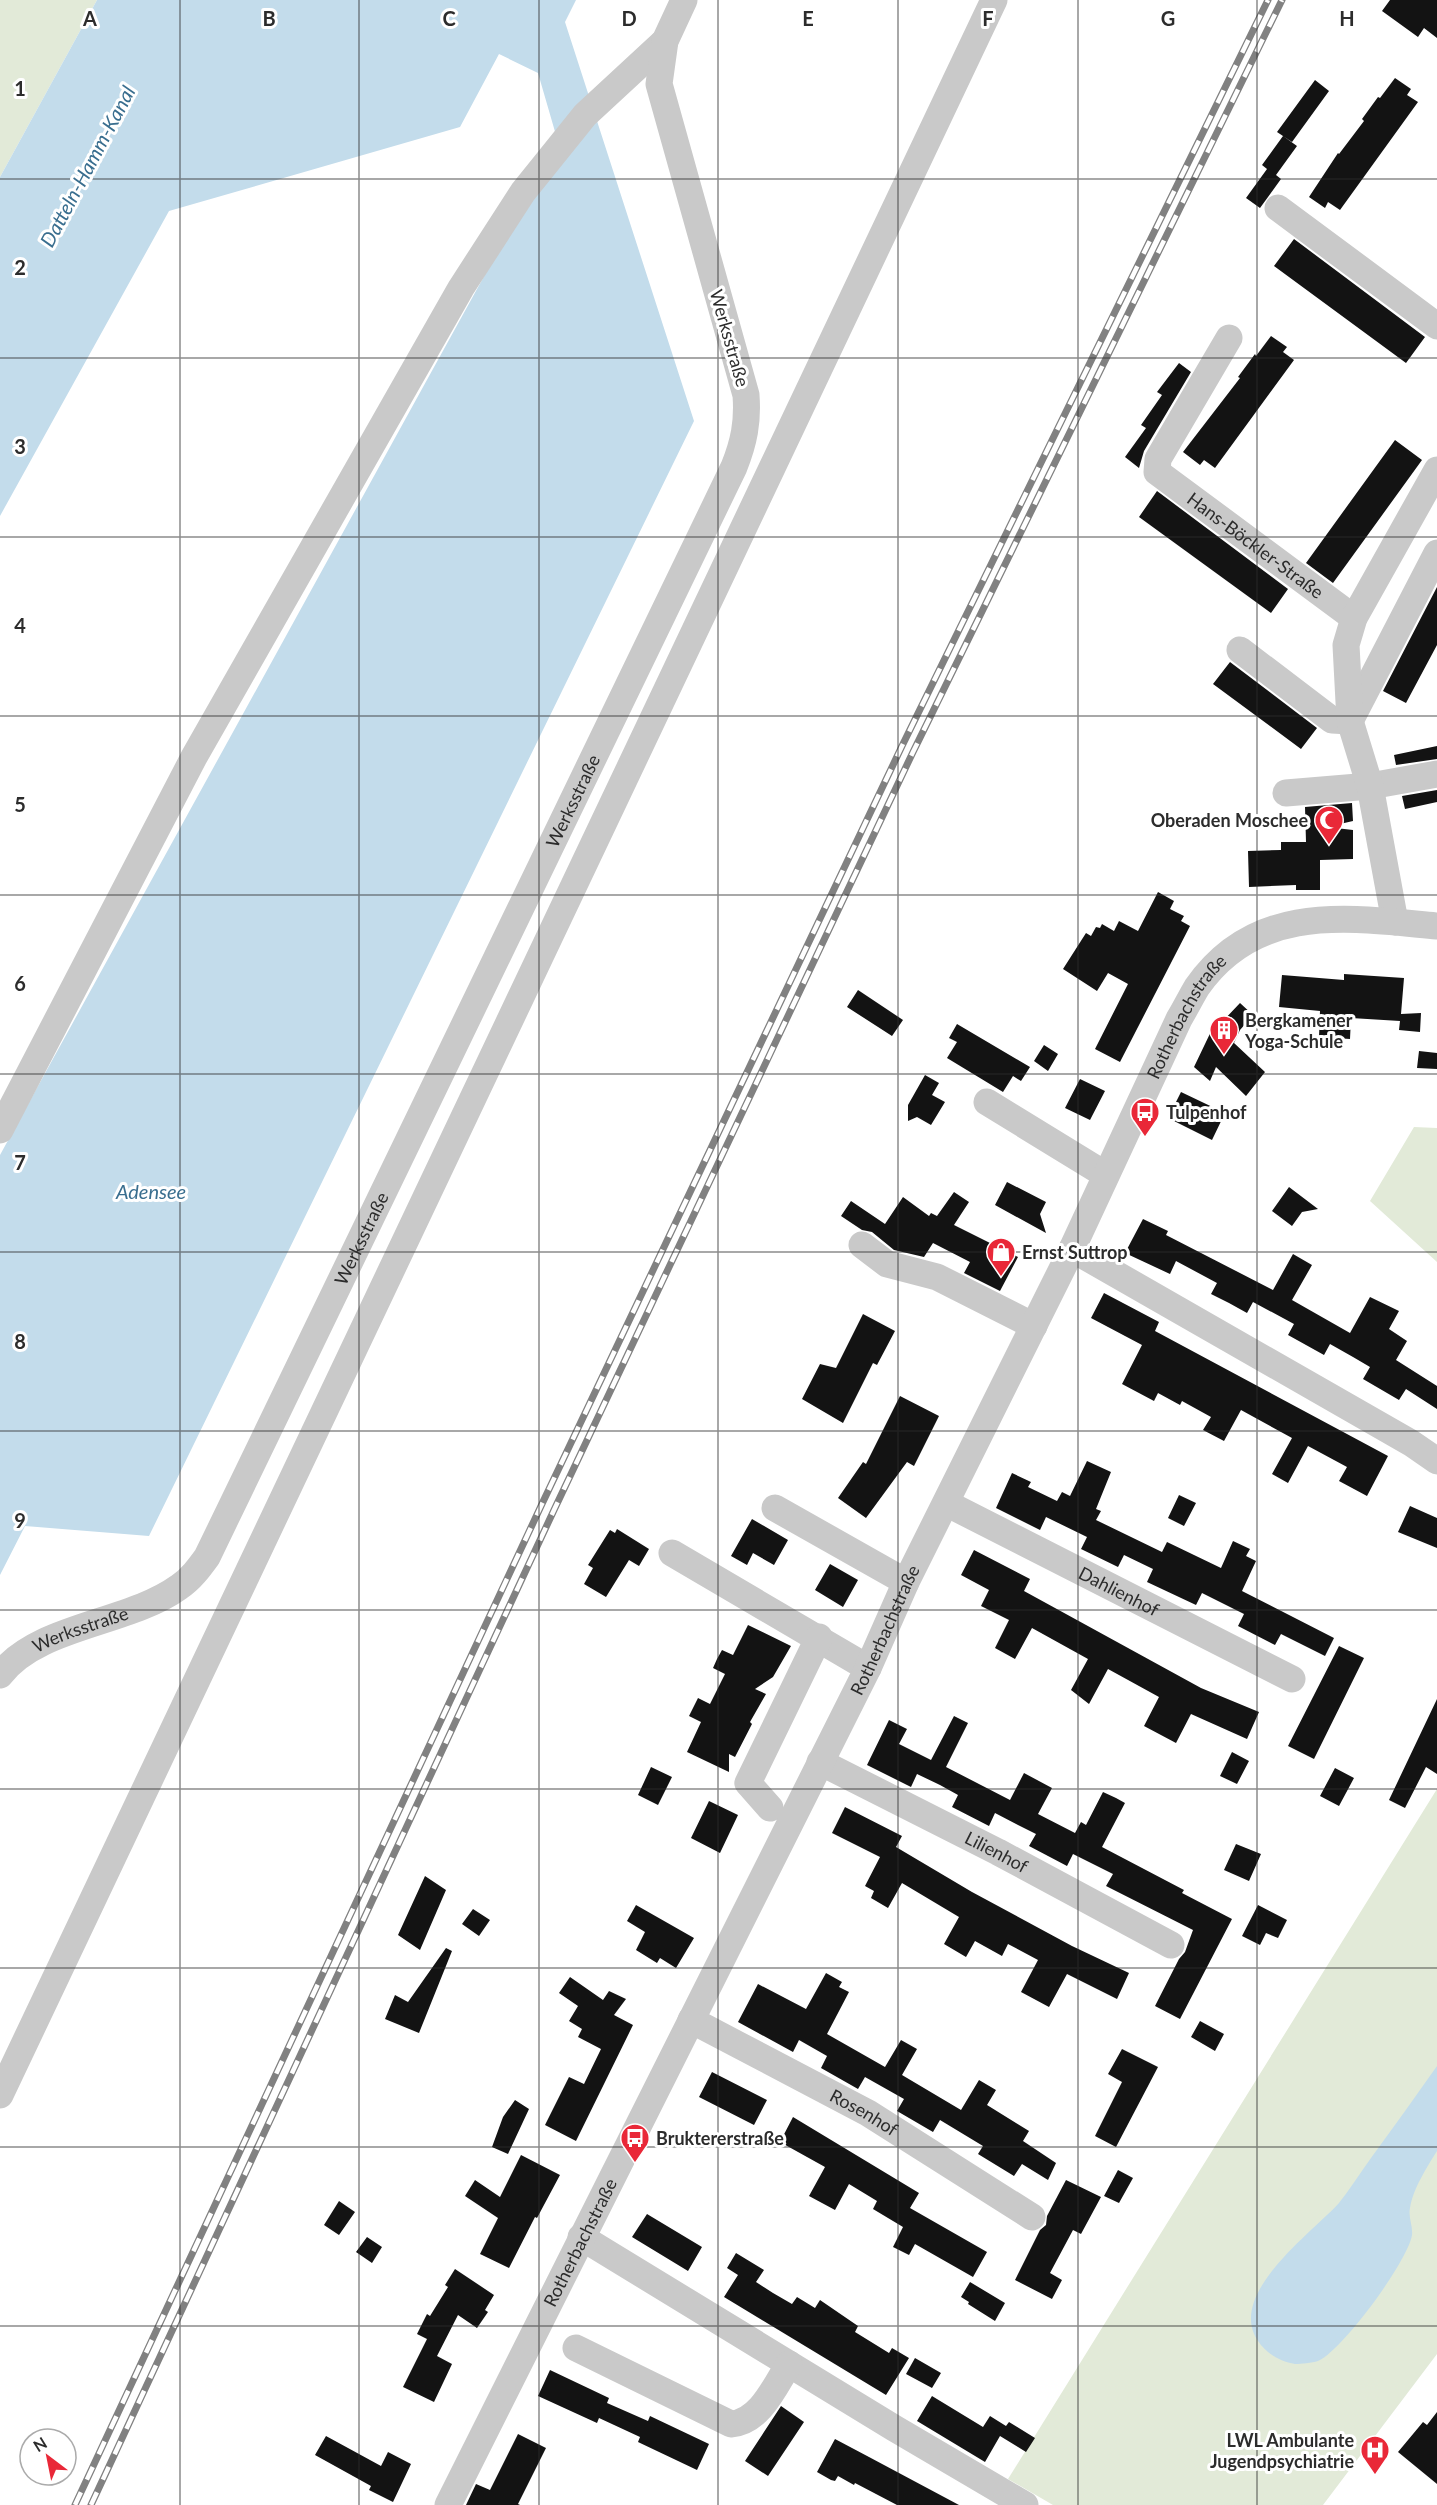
<svg xmlns="http://www.w3.org/2000/svg" width="1437" height="2505" viewBox="0 0 1437 2505" font-family="Lato,sans-serif">
<style>
.green{fill:#e2ead8}
.water{fill:#c3dceb}
.building{fill:#131313}
.lines{fill:none;stroke-linecap:round;stroke-linejoin:round}
.minor{stroke:#c9c9c9;stroke-width:27}
.rail-casing{stroke:#818181;stroke-width:7}
.rail{stroke:#fff;stroke-width:4.5;stroke-dasharray:14;stroke-linecap:butt}
.grid{fill:none;stroke:#2c2c2c;stroke-width:1.5;stroke-opacity:0.55}
.labels{text-anchor:middle;dominant-baseline:central;stroke-width:6;stroke-linejoin:round;paint-order:stroke}
.street-label{font-size:18px;fill:#2c2c2c;stroke:#fff}
.poi-label{font-size:18px;font-weight:bold;fill:#2c2c2c;stroke:#fff;text-anchor:start}
.water-label{font-size:20px;font-style:italic;fill:#396e8f;stroke:#fff}
.grid-label{font-size:20px;text-anchor:middle;font-weight:bold;fill:#2c2c2c;stroke:#fff;stroke-width:6;stroke-linejoin:round;paint-order:stroke}
</style>
<rect width="100%" height="100%" fill="#fff"/>
<path class="green" d="M0,0H97L0,177Z
M1414,1127L1437,1128V1262L1370,1201Z
M1437,1789V2354L1323,2505H1053L1008,2479Z"/>
<path class="water" d="M97,0H576L565,22L694,421L149,1536L25,1526L0,1575V1155L558,142L538,73L499,54L460,127L169,211L0,516V177Z
M1437,2066V2151C1427,2167 1413,2189 1410,2208C1408,2217 1413,2226 1412,2235C1408,2261 1342,2351 1318,2361C1312,2363 1301,2364 1295,2364C1280,2362 1266,2353 1258,2341C1226,2294 1312,2233 1339,2203C1350,2189 1360,2173 1371,2158C1393,2128 1415,2097 1437,2066Z"/>
<path class="building" d="M1390,0H1437V38L1424,28L1418,37L1382,11Z
M1395,78L1411,89L1407,95L1418,102L1340,210L1328,202L1325,208L1309,197L1338,153L1339,154L1364,121L1362,119L1378,97L1380,98Z
M1315,80L1329,91L1292,142L1277,132Z
M1283,136L1297,146L1276,175L1281,179L1260,208L1246,198L1267,169L1262,165Z
M1294,239L1425,337L1406,363L1274,266Z
M1271,336L1287,347L1283,352L1294,360L1215,468L1204,460L1200,465L1183,452L1240,378L1238,377L1255,354L1256,356Z
M1179,363L1191,372L1144,451L1139,468L1125,457L1146,428L1141,425L1162,395L1157,392Z
M1395,440L1422,460L1333,583L1306,563Z
M1157,491L1288,589L1271,613L1139,517Z
M1437,587V645L1406,703L1383,691Z
M1230,662L1317,728L1301,749L1213,684Z
M1437,746V759L1396,765L1394,755Z
M1437,790V802L1405,809L1402,796Z
M1352,803L1353,821L1327,827L1353,830V859L1320,860V890H1296V885L1249,887L1248,851L1281,850V842H1306L1305,807Z
M1158,892L1174,901L1170,909L1184,916L1181,921L1190,926L1120,1062L1095,1049L1128,984L1108,973L1097,991L1063,969L1086,933L1091,936L1096,927L1100,928L1102,924L1114,931L1119,921L1138,931Z
M1344,974L1404,978L1401,1014L1421,1013L1420,1032L1399,1030L1400,1021L1351,1018L1350,1039L1319,1037L1320,1011L1279,1007L1282,975L1344,980Z
M858,990L903,1020L892,1036L847,1007Z
M1240,1003L1253,1015L1240,1030L1234,1043L1265,1072L1246,1096L1216,1067L1210,1081L1194,1067L1216,1021L1221,1023Z
M957,1024L1030,1067L1021,1081L1013,1076L1003,1092L947,1058L957,1042L949,1038Z
M1044,1045L1058,1054L1048,1071L1034,1061Z
M1419,1051L1437,1053V1069L1417,1068Z
M925,1075L939,1083L932,1095L945,1102L931,1125L917,1117L908,1121V1105Z
M1080,1079L1105,1091L1090,1120L1065,1108Z
M1181,1092L1225,1113L1212,1140L1168,1118Z
M1007,1182L1046,1202L1040,1214L1046,1233L995,1205Z
M1289,1187L1318,1209L1302,1212L1292,1226L1272,1211Z
M954,1192L969,1202L954,1225L1018,1257L1000,1291L964,1273L970,1262L933,1243L924,1257L894,1250L872,1232L862,1230L841,1216L851,1201L885,1224L903,1197L929,1216L931,1213L937,1216Z
M1143,1219L1168,1231L1166,1235L1273,1290L1293,1254L1312,1265L1292,1300L1350,1333L1370,1297L1399,1311L1389,1329L1407,1341L1396,1360L1437,1386V1409L1406,1389L1399,1400L1363,1379L1370,1367L1353,1357L1330,1344L1324,1355L1288,1335L1294,1324L1253,1302L1247,1313L1229,1303L1211,1294L1217,1283L1176,1261L1170,1274L1125,1253Z
M1104,1293L1159,1322L1155,1331L1388,1456L1367,1496L1339,1481L1347,1467L1308,1446L1288,1483L1272,1474L1292,1438L1241,1410L1224,1441L1203,1430L1211,1417L1182,1401L1180,1405L1158,1393L1154,1401L1122,1384L1142,1345L1091,1318Z
M863,1314L895,1331L877,1365L873,1363L843,1423L802,1399L820,1364L836,1368Z
M900,1396L939,1416L914,1466L907,1462L866,1518L838,1498L863,1462L866,1464Z
M1087,1461L1111,1472L1096,1509L1101,1511L1096,1520L1162,1552L1167,1542L1221,1568L1233,1541L1250,1549L1246,1556L1256,1561L1242,1591L1334,1638L1325,1656L1281,1634L1275,1645L1238,1626L1244,1614L1202,1593L1196,1605L1147,1582L1153,1569L1124,1555L1118,1567L1081,1549L1087,1537L1046,1517L1040,1530L996,1508L1012,1473L1031,1482L1028,1487L1057,1501L1062,1492L1070,1496Z
M1179,1495L1196,1503L1184,1526L1168,1518Z
M1410,1506L1437,1518V1548L1398,1532Z
M752,1519L788,1540L774,1565L753,1553L747,1565L731,1556Z
M617,1529L649,1549L639,1566L629,1560L606,1597L584,1584L593,1568L588,1565L610,1530L615,1533Z
M974,1550L1030,1579L1024,1591L1201,1688L1259,1712L1247,1739L1191,1714L1176,1743L1144,1726L1159,1697L1108,1669L1089,1704L1071,1690L1088,1659L1032,1628L1015,1659L995,1648L1009,1620L981,1606L989,1590L961,1575Z
M830,1564L858,1580L843,1607L815,1590Z
M748,1625L791,1646L773,1677L755,1689L766,1694L750,1722L752,1724L735,1757L729,1754V1772L687,1752L701,1722L689,1716L698,1698L710,1704L725,1674L713,1668L717,1659L722,1650L733,1655Z
M1339,1646L1364,1658L1314,1759L1288,1746Z
M1437,1699V1774L1426,1767L1405,1808L1389,1800Z
M954,1716L968,1723L946,1767L1010,1800L1024,1773L1052,1788L1038,1814L1075,1833L1081,1822L1086,1825L1103,1792L1116,1798L1125,1803L1102,1847L1184,1890L1182,1893L1232,1919L1180,2019L1155,2006L1179,1959L1185,1952L1193,1930L1106,1886L1113,1874L1073,1854L1067,1866L1029,1846L1036,1834L1020,1826L995,1813L989,1826L952,1807L958,1795L940,1785L917,1774L911,1787L867,1765L889,1720L907,1729L899,1744L931,1760Z
M1232,1752L1249,1761L1237,1784L1220,1776Z
M651,1767L672,1777L658,1805L638,1795Z
M1335,1768L1354,1778L1339,1806L1320,1796Z
M709,1801L738,1815L720,1853L691,1838Z
M845,1807L902,1836L896,1847L972,1892L1072,1946L1129,1973L1117,1999L1067,1974L1049,2007L1021,1992L1038,1960L1008,1944L1002,1956L975,1941L966,1957L944,1944L959,1917L902,1883L888,1908L871,1898L874,1891L865,1886L880,1857L832,1833Z
M1236,1844L1261,1854L1249,1881L1224,1870Z
M425,1876L446,1890L420,1950L398,1935Z
M636,1905L694,1938L676,1968L660,1958L657,1963L636,1950L645,1932L627,1921Z
M1258,1905L1287,1920L1278,1938L1266,1933L1260,1945L1242,1936Z
M473,1909L490,1920L479,1936L462,1924Z
M446,1948L452,1951L419,2033L385,2019L395,1995L408,2002Z
M826,1973L842,1982L839,1987L849,1992L827,2034L885,2067L901,2040L917,2049L902,2075L961,2110L979,2080L996,2090L987,2105L1029,2131L1023,2141L1056,2163L1048,2180L1022,2164L1014,2176L978,2154L983,2146L940,2120L933,2132L897,2111L904,2099L865,2077L858,2089L821,2068L827,2056L799,2040L793,2052L738,2022L758,1984L806,2009Z
M570,1977L603,2000L609,1991L626,1999L614,2015L633,2025L576,2141L545,2125L569,2077L584,2084L601,2049L578,2037L582,2029L569,2021L578,2006L559,1993Z
M1200,2021L1224,2034L1215,2051L1191,2037Z
M1122,2049L1158,2067L1116,2147L1095,2136L1122,2082L1108,2074Z
M712,2072L767,2100L754,2125L699,2097Z
M515,2100L529,2109L508,2154L492,2147L503,2117Z
M793,2117L919,2193L910,2208L987,2252L973,2277L915,2244L909,2255L893,2247L903,2227L873,2209L877,2201L849,2184L835,2210L809,2196L825,2167L780,2142Z
M521,2155L560,2175L537,2218L535,2217L509,2268L480,2254L498,2218L465,2196L475,2180L500,2197Z
M1118,2170L1133,2178L1119,2203L1104,2196Z
M1066,2180L1101,2197L1081,2234L1073,2230L1050,2273L1062,2280L1052,2299L1015,2280L1040,2230L1046,2225L1047,2216Z
M339,2201L355,2212L339,2235L324,2225Z
M647,2214L702,2247L688,2271L632,2237Z
M367,2237L382,2247L372,2263L356,2252Z
M736,2253L764,2270L756,2282L773,2293L792,2304L797,2297L815,2308L820,2300L858,2326L855,2332L889,2353L892,2348L909,2358L886,2395L724,2297L738,2275L727,2268Z
M455,2269L494,2295L485,2310L488,2312L477,2328L458,2315L437,2356L452,2364L434,2402L403,2387L427,2339L417,2334L427,2314L430,2316L448,2287L445,2285Z
M970,2282L1005,2303L995,2321L968,2304L969,2302L961,2297Z
M915,2358L941,2373L932,2388L906,2374Z
M550,2370L609,2398L607,2403L648,2421L650,2416L709,2444L697,2470L638,2442L640,2437L599,2418L597,2423L538,2396Z
M932,2396L983,2427L990,2416L1006,2426L1009,2422L1035,2438L1026,2452L1000,2436L985,2462L917,2421Z
M781,2406L804,2422L768,2476L745,2461Z
M1437,2412V2484L1398,2452L1423,2422L1427,2425Z
M518,2434L546,2448L518,2504L520,2505H466L476,2484L490,2490Z
M326,2436L381,2466L388,2452L411,2464L393,2502L369,2490L371,2486L315,2455Z
M835,2439L869,2457L959,2505H897L855,2483L854,2485L838,2476L835,2481L831,2480L817,2472Z"/>
<g class="lines">
<g class="minor">
<path d="M1278,208L1437,326"/>
<path id="s1" d="M1229,338L1158,459L1157,472L1354,618"/>
<path d="M1240,650L1332,720L1350,721"/>
<path d="M1350,721L1437,553"/>
<path d="M1286,793L1370,786L1437,774"/>
<path d="M1395,922L1370,786L1350,721L1346,645L1354,618L1437,470"/>
<path d="M987,1102L1106,1175"/>
<path d="M0,1130L194,757L461,288L523,192L585,115L665,41"/>
<path d="M862,1245L887,1264L937,1277L1034,1326"/>
<path d="M1072,1249L1411,1443L1437,1461"/>
<path id="s2" d="M946,1503L1292,1679"/>
<path d="M775,1508L906,1582"/>
<path d="M672,1553L868,1668"/>
<path id="s3" d="M0,1675C38,1625 128,1624 179,1587C191,1579 199,1568 207,1557L734,467C744,442 748,422 746,395L659,84L665,41L684,0"/>
<path id="s4" d="M820,1762L998,1852L1171,1945"/>
<path d="M770,1808L748,1783L819,1637"/>
<path id="s5" d="M691,2020L868,2113L1032,2217"/>
<path d="M0,2095L994,0"/>
<path d="M581,2237L894,2428L1025,2505"/>
<path d="M576,2348L731,2424C760,2422 775,2386 789,2364"/>
<path id="s6" d="M448,2505L868,1668L906,1582L1072,1249L1179,1019C1185,1009 1191,997 1197,987C1256,902 1349,918 1437,926"/>
</g>
<g class="rail-casing">
<path id="rail" d="M75,2505L541,1506L902,746L1268,0
M91,2505L554,1510L913,752L1282,0"/>
</g>
<use href="#rail" class="rail"/>
</g>
<path class="grid" d="M180,0V2505M359,0V2505M539,0V2505M718,0V2505M898,0V2505M1078,0V2505M1257,0V2505M0,179H1437M0,358H1437M0,537H1437M0,716H1437M0,895H1437M0,1074H1437M0,1252H1437M0,1431H1437M0,1610H1437M0,1789H1437M0,1968H1437M0,2147H1437M0,2326H1437"/>
<defs>
<g id="mosque-pin" transform="scale(1.5)"><path d="M0 17L-7.5 6A9.5 9.5 0 1 1 7.5 6Z" fill="#e92838" stroke="#fff"/><path d="M3.5-4.9A6 6 0 1 0 3.5 4.9A5 5 0 1 1 3.5-4.9Z" fill="#fff"/></g>
<g id="building-pin" transform="scale(1.5)"><path d="M0 17L-7.5 6A9.5 9.5 0 1 1 7.5 6Z" fill="#e92838" stroke="#fff"/><path d="M-4-6H4V6H1V3H-1V6H-4ZM-2.5-4.3h1.7v1.8h-1.7ZM.8-4.3h1.7v1.8H.8ZM-2.5-1h1.7V.8h-1.7ZM.8-1h1.7V.8H.8Z" fill="#fff"/></g>
<g id="bus-pin" transform="scale(1.5)"><path d="M0 17L-7.5 6A9.5 9.5 0 1 1 7.5 6Z" fill="#e92838" stroke="#fff"/><path d="M-5-6H5V4H4V6H2V4H-2V6H-4V4H-5ZM-3.5-4V0h7V-4ZM-3.5 1.2v1.5H-2V1.2ZM2 1.2v1.5H3.5V1.2Z" fill="#fff"/></g>
<g id="shop-pin" transform="scale(1.5)"><path d="M0 17L-7.5 6A9.5 9.5 0 1 1 7.5 6Z" fill="#e92838" stroke="#fff"/><path d="M-5-2.5h2.3a2.7 3.5 0 0 1 5.4 0H5L5.5 6h-11ZM-1.5-2.5h3a1.5 2.3 0 0 0-3 0Z" fill="#fff"/></g>
<g id="hospital-pin" transform="scale(1.5)"><path d="M0 17L-7.5 6A9.5 9.5 0 1 1 7.5 6Z" fill="#e92838" stroke="#fff"/><path d="M-5-5h3v3.5h4V-5h3V5h-3V1.5h-4V5h-3Z" fill="#fff"/></g>
</defs>
<g fill-rule="evenodd">
<use href="#mosque-pin" x="1329" y="820"/>
<use href="#building-pin" x="1224" y="1030"/>
<use href="#bus-pin" x="1145" y="1112"/>
<use href="#shop-pin" x="1001" y="1252"/>
<use href="#bus-pin" x="635" y="2138"/>
<use href="#hospital-pin" x="1375" y="2450"/>
</g>
<g class="labels">
<g class="street-label">
<text transform="translate(730 338) rotate(74)">Werksstraße</text>
<text stroke="none"><textPath href="#s1" startOffset="276">Hans-Böckler-Straße</textPath></text>
<text stroke="none"><textPath href="#s3" startOffset="1083">Werksstraße</textPath></text>
<text stroke="none"><textPath href="#s6" startOffset="1662">Rotherbachstraße</textPath></text>
<text stroke="none"><textPath href="#s3" startOffset="597">Werksstraße</textPath></text>
<text stroke="none"><textPath href="#s2" startOffset="194">Dahlienhof</textPath></text>
<text stroke="none"><textPath href="#s6" startOffset="978">Rotherbachstraße</textPath></text>
<text stroke="none"><textPath href="#s3" startOffset="94">Werksstraße</textPath></text>
<text stroke="none"><textPath href="#s4" startOffset="198">Lilienhof</textPath></text>
<text stroke="none"><textPath href="#s5" startOffset="196">Rosenhof</textPath></text>
<text stroke="none"><textPath href="#s6" startOffset="294">Rotherbachstraße</textPath></text>
</g>
<g class="poi-label">
<text x="1308" y="820" text-anchor="end">Oberaden Moschee</text>
<text x="1245" y="1020">Bergkamener<tspan x="1245" dy="21">Yoga-Schule</tspan></text>
<text x="1166" y="1112">Tulpenhof</text>
<text x="1022" y="1252">Ernst Suttrop</text>
<text x="656" y="2138">Bruktererstraße</text>
<text x="1354" y="2440" text-anchor="end">LWL Ambulante<tspan x="1354" dy="21">Jugendpsychiatrie</tspan></text>
</g>
<g class="water-label">
<text transform="translate(87 166) rotate(-62)">Datteln-Hamm-Kanal</text>
<text x="151" y="1191">Adensee</text>
</g>
</g>
<g class="grid-label">
<text x="90" y="26">A</text>
<text x="269" y="26">B</text>
<text x="449" y="26">C</text>
<text x="629" y="26">D</text>
<text x="808" y="26">E</text>
<text x="988" y="26">F</text>
<text x="1168" y="26">G</text>
<text x="1347" y="26">H</text>
<text x="20" y="96">1</text>
<text x="20" y="275">2</text>
<text x="20" y="454">3</text>
<text x="20" y="633">4</text>
<text x="20" y="812">5</text>
<text x="20" y="991">6</text>
<text x="20" y="1170">7</text>
<text x="20" y="1349">8</text>
<text x="20" y="1528">9</text>
</g>
<g transform="translate(48 2457) rotate(328)"><circle r="28" fill="#ffffff" stroke="#ababab" stroke-width="1.5"/>
<path d="M0-4.5L10 22L0 15L-10 22Z" fill="#e92838"/>
<text y="-9" font-size="16" font-weight="bold" text-anchor="middle" fill="#2c2c2c">N</text>
</g>
</svg>
